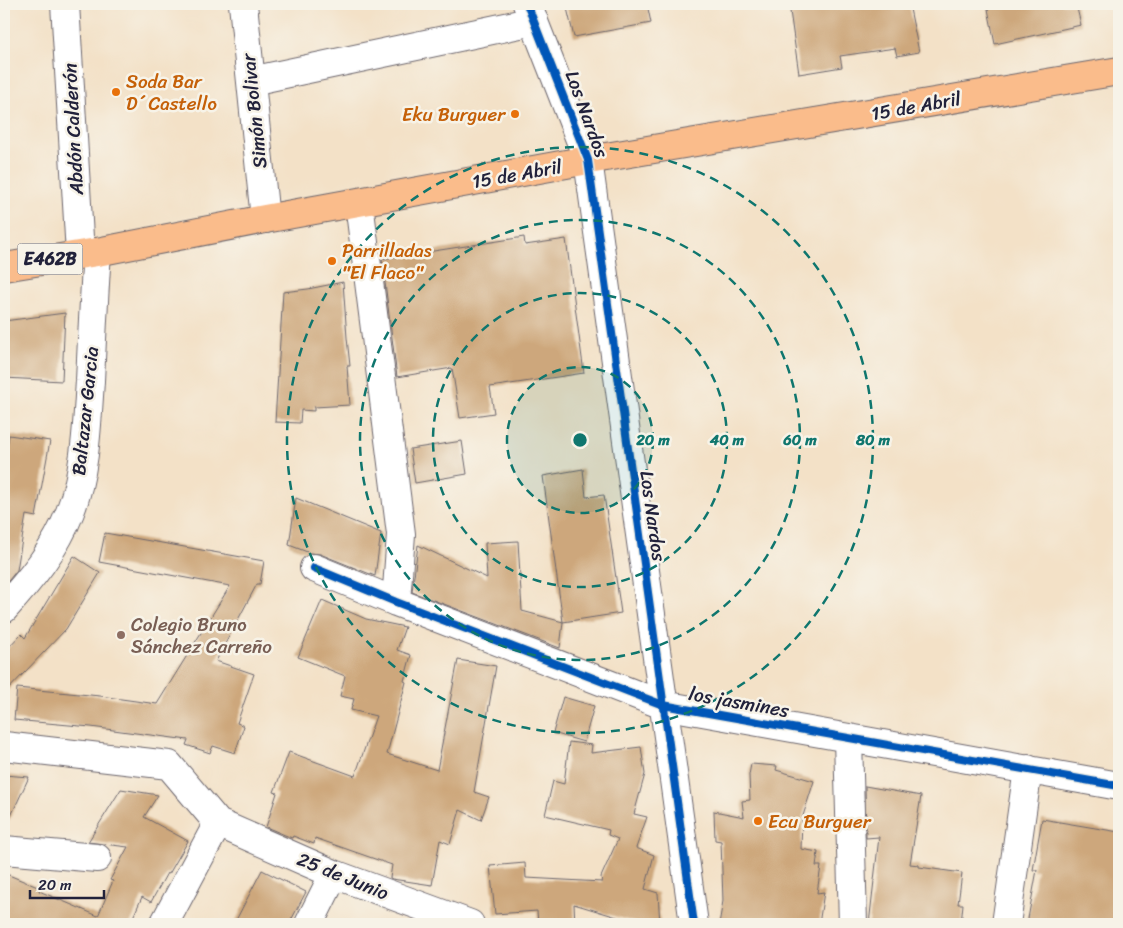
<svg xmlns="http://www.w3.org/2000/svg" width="1123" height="928" viewBox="0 0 1123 928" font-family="Sriracha,sans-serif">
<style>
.building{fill:#cda77b}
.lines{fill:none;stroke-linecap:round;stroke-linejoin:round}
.minor-casing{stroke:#6b656c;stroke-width:30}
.major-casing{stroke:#6b656c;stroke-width:30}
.minor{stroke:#fff;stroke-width:28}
.major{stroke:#fabc8b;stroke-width:28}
.cycleway-casing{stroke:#f7f3e8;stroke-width:11}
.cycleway{stroke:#0057b8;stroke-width:8}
.ring{fill:none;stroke:#0f766e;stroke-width:2.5;stroke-dasharray:9 6}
.food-dot{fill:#e8710a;stroke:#f7f3e8;stroke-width:2}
.education-dot{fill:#8d6e63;stroke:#f7f3e8;stroke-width:2}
.labels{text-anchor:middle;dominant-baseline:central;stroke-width:5;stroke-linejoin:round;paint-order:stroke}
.shield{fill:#f7f3e8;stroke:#62616f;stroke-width:1}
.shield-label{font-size:18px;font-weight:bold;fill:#22223b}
.food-label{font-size:19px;fill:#c56008;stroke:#f7f3e8;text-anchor:start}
.street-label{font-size:19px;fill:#22223b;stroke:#f7f3e8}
.education-label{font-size:19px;fill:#785e54;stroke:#f7f3e8;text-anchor:start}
.centre{fill:#0f766e;stroke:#f7f3e8;stroke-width:2.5}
.ring-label{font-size:15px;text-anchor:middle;font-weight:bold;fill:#0f766e;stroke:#f7f3e8;stroke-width:5;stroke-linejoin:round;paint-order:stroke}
</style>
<rect width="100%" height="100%" fill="#f7f3e8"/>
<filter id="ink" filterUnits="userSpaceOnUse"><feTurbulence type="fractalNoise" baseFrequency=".02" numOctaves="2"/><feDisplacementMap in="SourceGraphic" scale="10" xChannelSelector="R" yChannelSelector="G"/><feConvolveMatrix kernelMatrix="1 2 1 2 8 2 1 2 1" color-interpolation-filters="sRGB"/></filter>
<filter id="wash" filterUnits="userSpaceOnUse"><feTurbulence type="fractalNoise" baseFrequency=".0096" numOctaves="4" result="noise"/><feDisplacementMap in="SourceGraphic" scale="20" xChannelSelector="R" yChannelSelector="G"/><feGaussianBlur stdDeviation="1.12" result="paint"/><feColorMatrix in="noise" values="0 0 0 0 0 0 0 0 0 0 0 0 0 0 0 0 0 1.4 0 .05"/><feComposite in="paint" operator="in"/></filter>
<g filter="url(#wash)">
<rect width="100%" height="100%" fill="#f3e1c7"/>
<g id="blocks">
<path class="building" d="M566,4H647L651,23L574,37Z
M789,4H909L919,52L897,56L895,48L840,56L842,67L799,74Z
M987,4H1076L1081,25L995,44Z
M524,237L525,245L566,239L584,373L490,387L494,413L460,418L452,368L397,377L382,259Z
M343,282L347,338L350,366H347L350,405L314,407V411L301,410L300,423L275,422L283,292L308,289Z
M65,313L62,381L4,378V321Z
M9,435L50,441L36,517L26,515L17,570L5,585L4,466Z
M462,441L467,474L415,483L410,449Z
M583,469L586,497L604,495L621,613L563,622L543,476Z
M296,498L381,533L375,576L320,554L310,553L289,545Z
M105,533L264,561L260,584H257L216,661L254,674L237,723L244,726L235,753L213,746L210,753L186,745L188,740L91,727L14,720L17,688L100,696L157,704L230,586L99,562Z
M518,541L522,611L563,622L560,648L412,592L418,545L487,578L485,543Z
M74,556L100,573L66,629L4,694V652L21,634L25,638Z
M322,600L366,619L405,627L397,650L411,655L404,681L406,682L387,754L437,770L458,660L496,666L474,792L489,797L481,820L460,810L450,844L440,840L432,885L392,879L390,878L392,865L315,838L314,844L293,836L292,838L266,827L277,793L274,792L289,752L355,776L376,716L351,710L354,699L340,696L345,676L298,657Z
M563,697L594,706L584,742L553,733Z
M569,742L592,745L591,753L641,747L645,774L634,814L647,817L636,848L654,855L645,889L658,893L660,924H640L574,904L575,924H538L537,911L495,914L490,866L525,863L526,878L602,882L601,877L618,839L608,835L609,830L545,815L553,781L564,784Z
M751,764L777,766L776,770L814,781L802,819L801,849L818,852L816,866H821L817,893L824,892L819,924H719L723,901L721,841L715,840L714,811L744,817L742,801L750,800L749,775Z
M4,775L29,777L4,831Z
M865,786L921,796L910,864L919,865V867L962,873L958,904H963L961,924H869L879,837L866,838Z
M121,789L158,795L144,817L188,841L169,874L167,873L151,902L142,897L130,924H4V873L40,888L39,891L98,916L113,881L110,880L128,847L88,842Z
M1042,819L1119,832V924H1027L1037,870H1033Z
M262,870L306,892L289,924H234Z"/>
</g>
</g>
<g filter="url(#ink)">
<use href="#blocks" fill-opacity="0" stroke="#6b656c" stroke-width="1"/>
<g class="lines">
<g class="minor-casing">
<path id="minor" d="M65,4L80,254
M243,4L265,219
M527,4L588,160L694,924
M251,81L534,21
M359,203L401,534L396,602
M314,568L396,602L663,705L1119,786
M4,609C30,580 56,549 70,512C86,471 87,424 90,381C92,338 94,295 97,252
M848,738L853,924
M4,746L169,765L218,823L334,874L470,924
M4,850L97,858
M164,924L218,823
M309,924L334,874
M1006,924L1028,769"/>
</g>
<g class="major-casing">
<path id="major" d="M4,267L97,252L265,219L588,160L1119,71"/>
</g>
<use href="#minor" class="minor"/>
<use href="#major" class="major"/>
<g class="cycleway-casing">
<path id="cycleway" d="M527,4L588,160L694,924
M314,568L396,602L663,705L1119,786"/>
</g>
<use href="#cycleway" class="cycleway"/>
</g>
</g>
<circle cx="580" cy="440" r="73" fill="#0f766e" fill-opacity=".12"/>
<g class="ring">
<circle cx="580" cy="440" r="73"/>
<circle cx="580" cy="440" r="147"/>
<circle cx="580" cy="440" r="220"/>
<circle cx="580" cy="440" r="293"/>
</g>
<g class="food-dot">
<circle cx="116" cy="92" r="5"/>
<circle cx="515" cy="114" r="5"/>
<circle cx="332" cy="261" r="5"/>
<circle cx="758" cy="821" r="5"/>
</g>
<circle class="education-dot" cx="121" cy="635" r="5"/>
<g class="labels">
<rect class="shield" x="17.5" y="243.5" width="65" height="31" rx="4"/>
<g class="shield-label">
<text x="50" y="259">E462B</text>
</g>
<g class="food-label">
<text x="126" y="81">Soda Bar<tspan x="126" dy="22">D´Castello</tspan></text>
<text x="505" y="114" text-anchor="end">Eku Burguer</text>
<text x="342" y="250">Parrilladas<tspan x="342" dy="22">"El Flaco"</tspan></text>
<text x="768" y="821">Ecu Burguer</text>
</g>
<g class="street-label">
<text transform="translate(916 106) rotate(-10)">15 de Abril</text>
<text transform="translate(254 111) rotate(-96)">Simón Bolivar</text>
<text transform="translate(587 114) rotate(70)">Los Nardos</text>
<text transform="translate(73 129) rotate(-93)">Abdón Calderón</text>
<text transform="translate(517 174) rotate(-10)">15 de Abril</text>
<text transform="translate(85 411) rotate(-84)">Baltazar Garcia</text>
<text transform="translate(653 516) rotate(82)">Los Nardos</text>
<text transform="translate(739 702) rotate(10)">los jasmines</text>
<text transform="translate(343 876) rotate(22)">25 de Junio</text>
</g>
<g class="education-label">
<text x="131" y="624">Colegio Bruno<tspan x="131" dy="22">Sánchez Carreño</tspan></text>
</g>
</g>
<circle cx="580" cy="440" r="8" class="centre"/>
<g class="ring-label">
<text x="653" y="445">20 m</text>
<text x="727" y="445">40 m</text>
<text x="800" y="445">60 m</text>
<text x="873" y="445">80 m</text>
</g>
<rect width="1123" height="928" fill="none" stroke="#f7f3e8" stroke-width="20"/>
<path d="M30 890v8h74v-8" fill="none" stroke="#22223b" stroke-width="2.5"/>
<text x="38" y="890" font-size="15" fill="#22223b" stroke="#f7f3e8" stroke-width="4" paint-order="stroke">20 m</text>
</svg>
